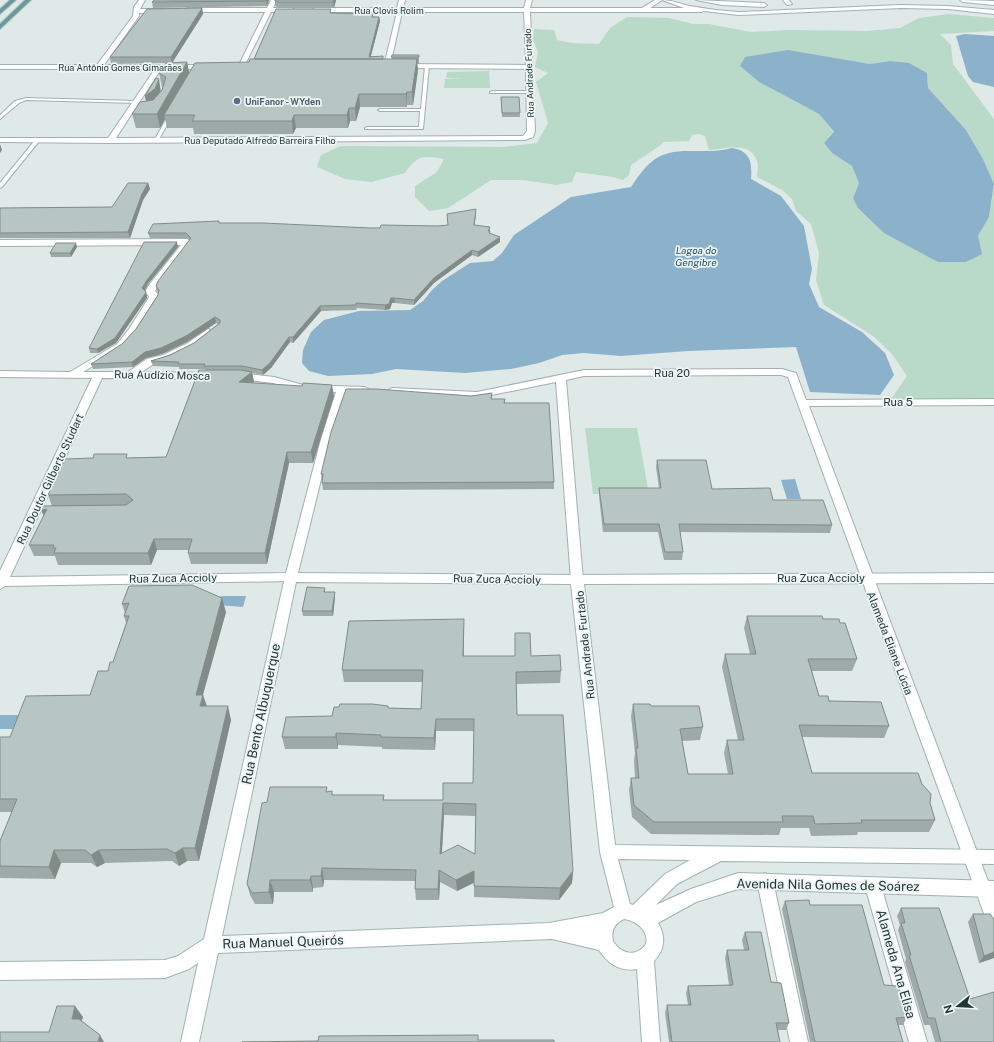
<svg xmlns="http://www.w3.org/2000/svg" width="994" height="1042" viewBox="0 0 994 1042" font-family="'Public Sans',sans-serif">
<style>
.green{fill:#b9d9c9}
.water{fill:#8bb2ca}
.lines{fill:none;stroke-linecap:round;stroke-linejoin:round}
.lane-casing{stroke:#a2b0af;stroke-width:2}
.street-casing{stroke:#a2b0af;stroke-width:2}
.secondary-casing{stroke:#9fb4b1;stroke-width:2}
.primary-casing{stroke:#bcc3c3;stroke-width:2}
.lane{fill:#fff;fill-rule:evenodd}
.street{fill:#fff;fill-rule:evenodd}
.secondary{fill:#fff;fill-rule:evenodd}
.primary{fill:#679b9a;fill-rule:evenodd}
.wall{fill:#9eaaa8;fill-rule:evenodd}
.shaded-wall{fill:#818b88}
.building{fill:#b8c6c3;stroke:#818b88;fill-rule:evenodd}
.service-dot{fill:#5c6f8a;stroke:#eff6f4;stroke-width:1.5}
.labels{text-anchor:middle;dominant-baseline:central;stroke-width:3.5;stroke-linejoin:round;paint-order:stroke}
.far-street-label{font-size:9px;fill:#213737;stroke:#eff6f4}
.far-service-label{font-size:9px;font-weight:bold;fill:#4e5e75;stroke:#eff6f4;text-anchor:start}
.far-water-label{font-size:10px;font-style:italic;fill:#214f6e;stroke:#eff6f4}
.street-label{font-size:11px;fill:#213737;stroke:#eff6f4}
.near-street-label{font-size:13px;fill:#213737;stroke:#eff6f4}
</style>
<rect width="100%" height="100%" fill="#dfe9e7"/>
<path class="green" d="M949,14L994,18V31L940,34L951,45L953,64L994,119V184L983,159L966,130L928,88L927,73L890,61L870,64L831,58L740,66L759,82L819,114L834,133L824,143L832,153L852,166L859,183L853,198L978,236L989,217L994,188V399H891L907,376L892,354L873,336L824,305L816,280L819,253L811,224L796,211L792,199L782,190L757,177C757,173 759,166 757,161C750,140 725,149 709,150L705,136L698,134L692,135L689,141L663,142L661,145L631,165L629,175L623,180L613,177L576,172L572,182L556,185L524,180H491L448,208L429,211L415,197V186L437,172L444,159C423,156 418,154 405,173L371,182L345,179L317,167L321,155L341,146L503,147L537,143L548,123L536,82L548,73L535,67L538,52L533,40L534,29L554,30L557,40L572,43L599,44L610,28L627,17L669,18L693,24H709L751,32L788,30L867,31L900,28L919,18Z
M489,71L490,88H444L445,79H464L446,78L447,72Z
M585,428H637L649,494H593Z"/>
<path class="water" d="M965,34L994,36V87L973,82L968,76L956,36Z
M788,50L870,64L890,61L909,63L927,73L928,88L966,130L983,159L994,184L989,217L978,236L982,254L966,262H938L884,233L858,208L853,198L859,183L852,166L832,153L824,143L834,132L819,114L759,82L740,66L745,57Z
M732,148C751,151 752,163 751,179L781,196L804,226L812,269L809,284L819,307L862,332L885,353L894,375L880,395L810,392L796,347L688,351L621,356L584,353L562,355L539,363L511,369L465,373L396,369L372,374L328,376L309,371L302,363L303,350L311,332L324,320L359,311L410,310L423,301L432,290L442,281L470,263L493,261L502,253L514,235L571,197L631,187C649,160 659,150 693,151C707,151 719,152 732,148Z
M795,479L801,499H787L781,480Z
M222,596H246L243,607L218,605L220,597Z
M0,715H28L22,729H0Z"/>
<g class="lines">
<g class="lane-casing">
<path id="lane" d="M427,65L429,66L423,129H365V128L367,127H419L420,111H380L378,110L380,109H421L425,66Z
M492,91H530L532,92L530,93H490V92Z
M26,98L137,101L139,102L137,103L26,100L19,103L0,119V115L15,101Z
M171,113L173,114L158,141L154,142V141L169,114Z
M36,139L40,140L2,187L0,188V183Z"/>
</g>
<g class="street-casing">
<path id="street" d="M139,0H145L140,9H162L165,11L162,13H139V16L104,65H209L212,67L209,69H161L116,138L523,136L527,131L526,69L401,68L398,66L401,64L526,65L524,12H402L390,66L387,68L384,66L397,12H315L312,10L315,8H397L399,0H405L403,8H524L526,0H532L530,8H642L655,0H662L650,8H702L705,10L702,12H530L535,131L533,137L525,140L110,143L0,142V138H108L155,69H0V65H97L133,16L134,7Z
M271,0H277L273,8H292L295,10L292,12H271L244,67L241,69L238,67L265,12H187L184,10L187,8H267Z
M783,0H789L792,4L787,5Z
M187,239L191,242L158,285L155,291L159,295L158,299L136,333L123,348L83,372H128L147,359L163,355L188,343L208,329L211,330L213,332L211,334L194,347L171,359L155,363L142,372L213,373L218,376L213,379L102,378L10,577L286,573L321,439L336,392L302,391L273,383L233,378L232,376L237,373L274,377L303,385L365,387L370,390L365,393H346L331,439L297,577L295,580L291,581L5,586L0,589V571L92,378L0,377V371L70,372L117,344L129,329L148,299L149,296L145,292L149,285L181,245L0,246V240Z
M782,369L796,373L806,400L994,399V405L809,406L994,897V927L988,925L986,919L788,377L781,375L584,376L566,380L583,580L582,583H572L571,580L556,382L477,398L392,394L387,391L392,388L477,392L584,370Z
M765,873L771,876L773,881L808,1042H790L757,881L759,876Z
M873,878L879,881L881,886L927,1042H909L865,886L867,881Z"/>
</g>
<g class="secondary-casing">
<path id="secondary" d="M662,0C672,0 680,4 690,6C706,9 722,11 738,12L901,5L948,6L994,10V14L948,9L901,8L738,15L687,9Z
M696,0L764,3L767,5L764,7L722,5Z
M960,0L994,1V5L963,2Z
M291,573L577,575L994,573V583L584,584L615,845L994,850V864L721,861L677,884L656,905L691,889L738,873L994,881V897L738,889L696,902L658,923C666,936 665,950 654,961L660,1042H642L637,969C620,972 608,964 599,950L552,939L218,953L199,1042H181L198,963L189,969L165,978L0,980V962L165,960L178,956L204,939L285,577L287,574ZM296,582L571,584L600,852L614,907L603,913L549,923L222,936ZM618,859L690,860L665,874L633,905L630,904ZM624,919C636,921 649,930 646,944C636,958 621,954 613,941C611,930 614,924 624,919Z"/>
</g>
<g class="primary-casing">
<path id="primary" d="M10,0H16L0,14V9Z
M25,0H31L0,29V24Z"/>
</g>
<use href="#lane" class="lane"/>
<use href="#street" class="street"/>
<use href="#secondary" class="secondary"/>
<use href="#primary" class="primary"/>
</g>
<path class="wall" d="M154,0H269L267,6L153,8L152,2Z
M275,0H336L334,8H280L275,6Z
M202,8L203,14L172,63L187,62L189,73L249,62L332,13L379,17L380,21L371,56L383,59H392L391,57L419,55V64H417L418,70L413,105H407V107H360L356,121H350L348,128H296L293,134H194L193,128H167L165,119L160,128H136L132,114L146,101L145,96L161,91L162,90L163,87H162L159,73L166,63L111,64L110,57Z
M501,97H519L520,117H502Z
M148,183L150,189L143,200L130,238H0V208L112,207Z
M476,214L474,225L490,227V233L500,242L478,257L472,255L434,283L414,305L395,303H392L390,309L385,310L357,308L356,310L321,311L293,343L290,342L271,368L263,375L252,373L254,382L253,383L334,396L313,463H289L267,564H191L188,553V550H157L151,565H58L55,556H34L29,545L52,506L48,495L128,458L166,457L205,370V369H179V367L153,366L151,361L170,355L194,343L218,324L216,323L187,342L162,354L146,358L133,367L93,369L91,364L122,344L136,329L158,295L159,293L157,291L156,286L190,240L187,238H150L148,233L220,223L370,228L438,226L448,225Z
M77,247L71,257H51L50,253Z
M178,247L148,284L145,290L146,292L147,296V298L116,343L98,353H90L89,348Z
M492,393V399H505V403L554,482V489L323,490L321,474L471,396Z
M657,460L712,489L832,525L830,533L680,532L683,552L682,560H664L658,532H603L599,496V488H659L656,467Z
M129,586L226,612L203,695L207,706L231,720L199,861H187L179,866L172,861L105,863L97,867L91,863H61L55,879L0,878V841L12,812H0V737H10L90,695L108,671L113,662L126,623L124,616L125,613L122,604Z
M325,588V592L335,597L333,616H303L302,611Z
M747,616L823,619L840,623L857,659L852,671H812L819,696L889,726L884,738L802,737L812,773L922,784L930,803L935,820L929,832H858L857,835L811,836L809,828H781L779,835L651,834L632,817L629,790L631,778H635L634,761L635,753L631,716L633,704L651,706L703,727L700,740L682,741L688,774H728L724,753L727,740H738L722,667L725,654H750L744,628Z
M464,631V656H515V633L531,656L561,671L560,683L516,684L517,715L573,871L572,883L559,900L474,897V883L457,891L440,882L439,900H416L415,889V881L324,880L323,887L313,888V892H274L273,904H255L250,895L247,884L267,802L328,792L333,795H384V800H443L473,783L474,731H436L435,750L382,749V747L338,745V749H285L282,737L332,716L388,708L421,709L423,682H344L342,670ZM444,815L476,816L475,854L442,853Z
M785,901L810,905L884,985L907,1017L903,1025H898L903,1042H810L782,909Z
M901,908L970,999L994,1042H935L930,1025H924L905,962L906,959L898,930L900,925L897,916Z
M973,914L994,958L979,963L968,922Z
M745,932L771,982L789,1023L786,1030H778L780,1042H669L665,1013L667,1005H688L686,993L688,986L729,985L725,958L727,950H744L742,940Z"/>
<path class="shaded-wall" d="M266,0H269L267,6L266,1Z
M334,0H336L334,8L333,2Z
M202,8L203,14L172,63L171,57Z
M379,17L380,21L370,59L369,57Z
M417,59L418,70L413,105L412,92Z
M187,62L190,76L164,115L165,119L160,128L157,114Z
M159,79L161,93L148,109L145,96Z
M407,92V107L406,94Z
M359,94L360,107L356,121L355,108Z
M349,108L350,121L348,128L347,115Z
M294,115L296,128L293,134L292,121Z
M0,144L2,150L0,153Z
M148,183L150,189L143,200L130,238L128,232L142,194Z
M476,209V214L474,230V225Z
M500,237V242L478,257V252Z
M177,242L178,247L148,284L144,292L142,288L147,280Z
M76,243L77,247L71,257L70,253Z
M472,250V255L434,283L414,305V300L434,278Z
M146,292L147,296V298L116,343L98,353L97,349Z
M391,298H394L395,303H392L390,309L385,310V305Z
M320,306L321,311L293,343V337Z
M215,317L216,323L187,342L162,354L146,358L133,367L132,362L145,352Z
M289,337L290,342L271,368L263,375L262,370Z
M252,372L254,382L241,393L239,382Z
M332,385L334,396L313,463L311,452Z
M287,452L289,463L267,564L265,553Z
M47,509L46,521L41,510Z
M154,539L157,550L151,565L148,553Z
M335,592V597L333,616L332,611Z
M222,598L226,612L199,708L196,695Z
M464,619V631L463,668V656Z
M203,695L207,708L200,706Z
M228,706L231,720L199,861L195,848Z
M436,719V731L435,750L434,738Z
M336,733L338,745V749L336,737Z
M443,803L444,815L441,866L440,854Z
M183,848L187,861L179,866L175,853Z
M54,850L61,863L55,879L49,867Z
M99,850L105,863L97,867L91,855Z
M322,868L324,880L323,887L321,876Z
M439,870L440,882L439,900L438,889Z
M474,871L475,882L457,891L456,880Z
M573,871L572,883L559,900L560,888Z
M311,876L313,888V892L310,880Z
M270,880L274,892L273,904L269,892Z
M994,952V958L979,963L984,956Z
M75,1006L83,1017L79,1030L72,1019Z
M100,1035L104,1042H98Z"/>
<path class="building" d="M154,0H266V1L152,2Z
M275,0H334L333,2H279L275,1Z
M202,8L171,57H110L147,9Z
M276,9H331L330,13L373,14L372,17H379L369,57L383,56V59H254Z
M392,55H419V57H391Z
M250,59H417L412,92H407L406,94H359L355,108H349L347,115H294L292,121H192L195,115H164L195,63L249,62Z
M187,62L157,114H132L140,102L153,100L162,90L166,77L159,73L166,63Z
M156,78L159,79L155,89L145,96Z
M501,97H519L520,113H502Z
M128,183H148L142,194L128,232L0,233V208L112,207Z
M476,209L474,225L490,227L488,231H490L489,233L500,237L478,252L472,250L434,278L414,300L394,298H391L389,304L385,305L356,303V305L320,306L293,337H289L270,363L262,370L242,366H204L205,364H178L179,362L151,361L170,355L194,343L220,323V320L215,317L186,336L161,348L145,352L132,362L91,364L122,344L136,329L158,295L159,290L156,286L158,281L191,238L186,233H148L153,224L219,221V223H263L370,228H380L381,225L438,226L448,225L447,214Z
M144,242H177L147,280L142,288L146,292L145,294L115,338L97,349L89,348Z
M56,243H76L70,253H50Z
M199,370H241L252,372L239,382L302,386L303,383L332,385L311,452H287L265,553H188L192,539H154L148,553H54L56,548H53L54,545H29L47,509L41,510L43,506L126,505L133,500L126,494L48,495L65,459L93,458L94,454H127L126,458L166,457Z
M346,389H376L471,396L492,393L491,399H505L504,403H549L554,482L322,483L323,474H321L331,432Z
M657,460H706L712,489L770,488L773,500H823L832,525L679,524L683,552H665L659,524H604L599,488H661Z
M192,585L222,598L196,695H203L200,706H228L195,848H183L175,853L167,849L99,850L91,855L85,850H54L49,867L0,866V841L17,799H0V737H10L26,696L90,695L98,671H108L110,662H113L129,616H124L129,603L122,604L129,586Z
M307,587L325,588L324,592H335L332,611H302Z
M747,616H822L823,619H839L840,623H845L857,659H808L819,696H828L829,701L881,702L889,726L799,725L812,773H918L922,784L931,794L930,803L935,820H861L862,823L815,824L813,816H782L783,822H654L634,805L631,778H639L636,748H638L633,704H650L651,706H699L703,727L680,729L688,774H733L727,740H744L725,654H756Z
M464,619L463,656H515V633H530L531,656L560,655L561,671L516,672L517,715H563L573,871L560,888L474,886V871L456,880L439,870L438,889H415L416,870L322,868L321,876H311L310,880H270L269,892L252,893L247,884L262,803L267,802L270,787H327L326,792L332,791V795H384L383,800H443V783H473L474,719H436L434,738L381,737V735L336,733V737H282L286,717L332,716L334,707H339L340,704H372L388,706V708L421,709L423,670H342L349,621ZM443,803L476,804L475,854L458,845L440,854Z
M809,900L810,905H862L884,985L898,986L907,1017L896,1018L903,1042H815L785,901Z
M901,908H939L970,999L994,992V1042H941L935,1018H928L909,955H911L901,923H905Z
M973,914H990L993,918L994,919V952L984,956Z
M745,932H761L771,982L781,983L789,1023H776L780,1042H672L667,1005H691L688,986L733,985L727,950H749Z
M57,1006H75L72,1019H79L100,1035L98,1042H0V1032H49Z
M478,1035V1040H554V1042H242L318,1041L319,1036Z"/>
<circle class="service-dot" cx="237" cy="101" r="4"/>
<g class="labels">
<g class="far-street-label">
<text x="389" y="10">Rua Clovis Rolim</text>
<text x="120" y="67">Rua Antônio Gomes Gimarães</text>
<text transform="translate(529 73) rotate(-92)">Rua Andrade Furtado</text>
<text x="260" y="140">Rua Deputado Alfredo Barreira Filho</text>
</g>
<g class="far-service-label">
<text x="245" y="101">UniFanor - WYden</text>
</g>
<g class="far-water-label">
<text x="696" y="250">Lagoa do<tspan x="696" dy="12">Gengibre</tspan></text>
</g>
<g class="street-label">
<text x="672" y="373">Rua 20</text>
<text transform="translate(162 375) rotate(1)">Rua Audízio Mosca</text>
<text x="898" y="402">Rua 5</text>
<text transform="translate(50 479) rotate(-65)">Rua Doutor Gilberto Studart</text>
<text transform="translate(173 578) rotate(-1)">Rua Zuca Accioly</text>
<text x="821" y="578">Rua Zuca Accioly</text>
<text transform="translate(497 579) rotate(1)">Rua Zuca Accioly</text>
<text transform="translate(890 643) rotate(69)">Alameda Eliane Lúcia</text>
<text transform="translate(585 645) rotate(-96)">Rua Andrade Furtado</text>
</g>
<g class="near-street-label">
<text transform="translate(261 714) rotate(-78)">Rua Bento Albuquerque</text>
<text transform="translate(828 885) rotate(1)">Avenida Nila Gomes de Soárez</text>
<text transform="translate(283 942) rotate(-2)">Rua Manuel Queirós</text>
<text transform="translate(896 964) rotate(74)">Alameda Ana Elisa</text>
</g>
</g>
<g transform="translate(958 1006) rotate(252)" stroke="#eff6f4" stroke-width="3" paint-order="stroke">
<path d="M0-3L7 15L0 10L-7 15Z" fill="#213737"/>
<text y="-6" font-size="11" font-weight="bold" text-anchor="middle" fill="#213737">N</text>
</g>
</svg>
